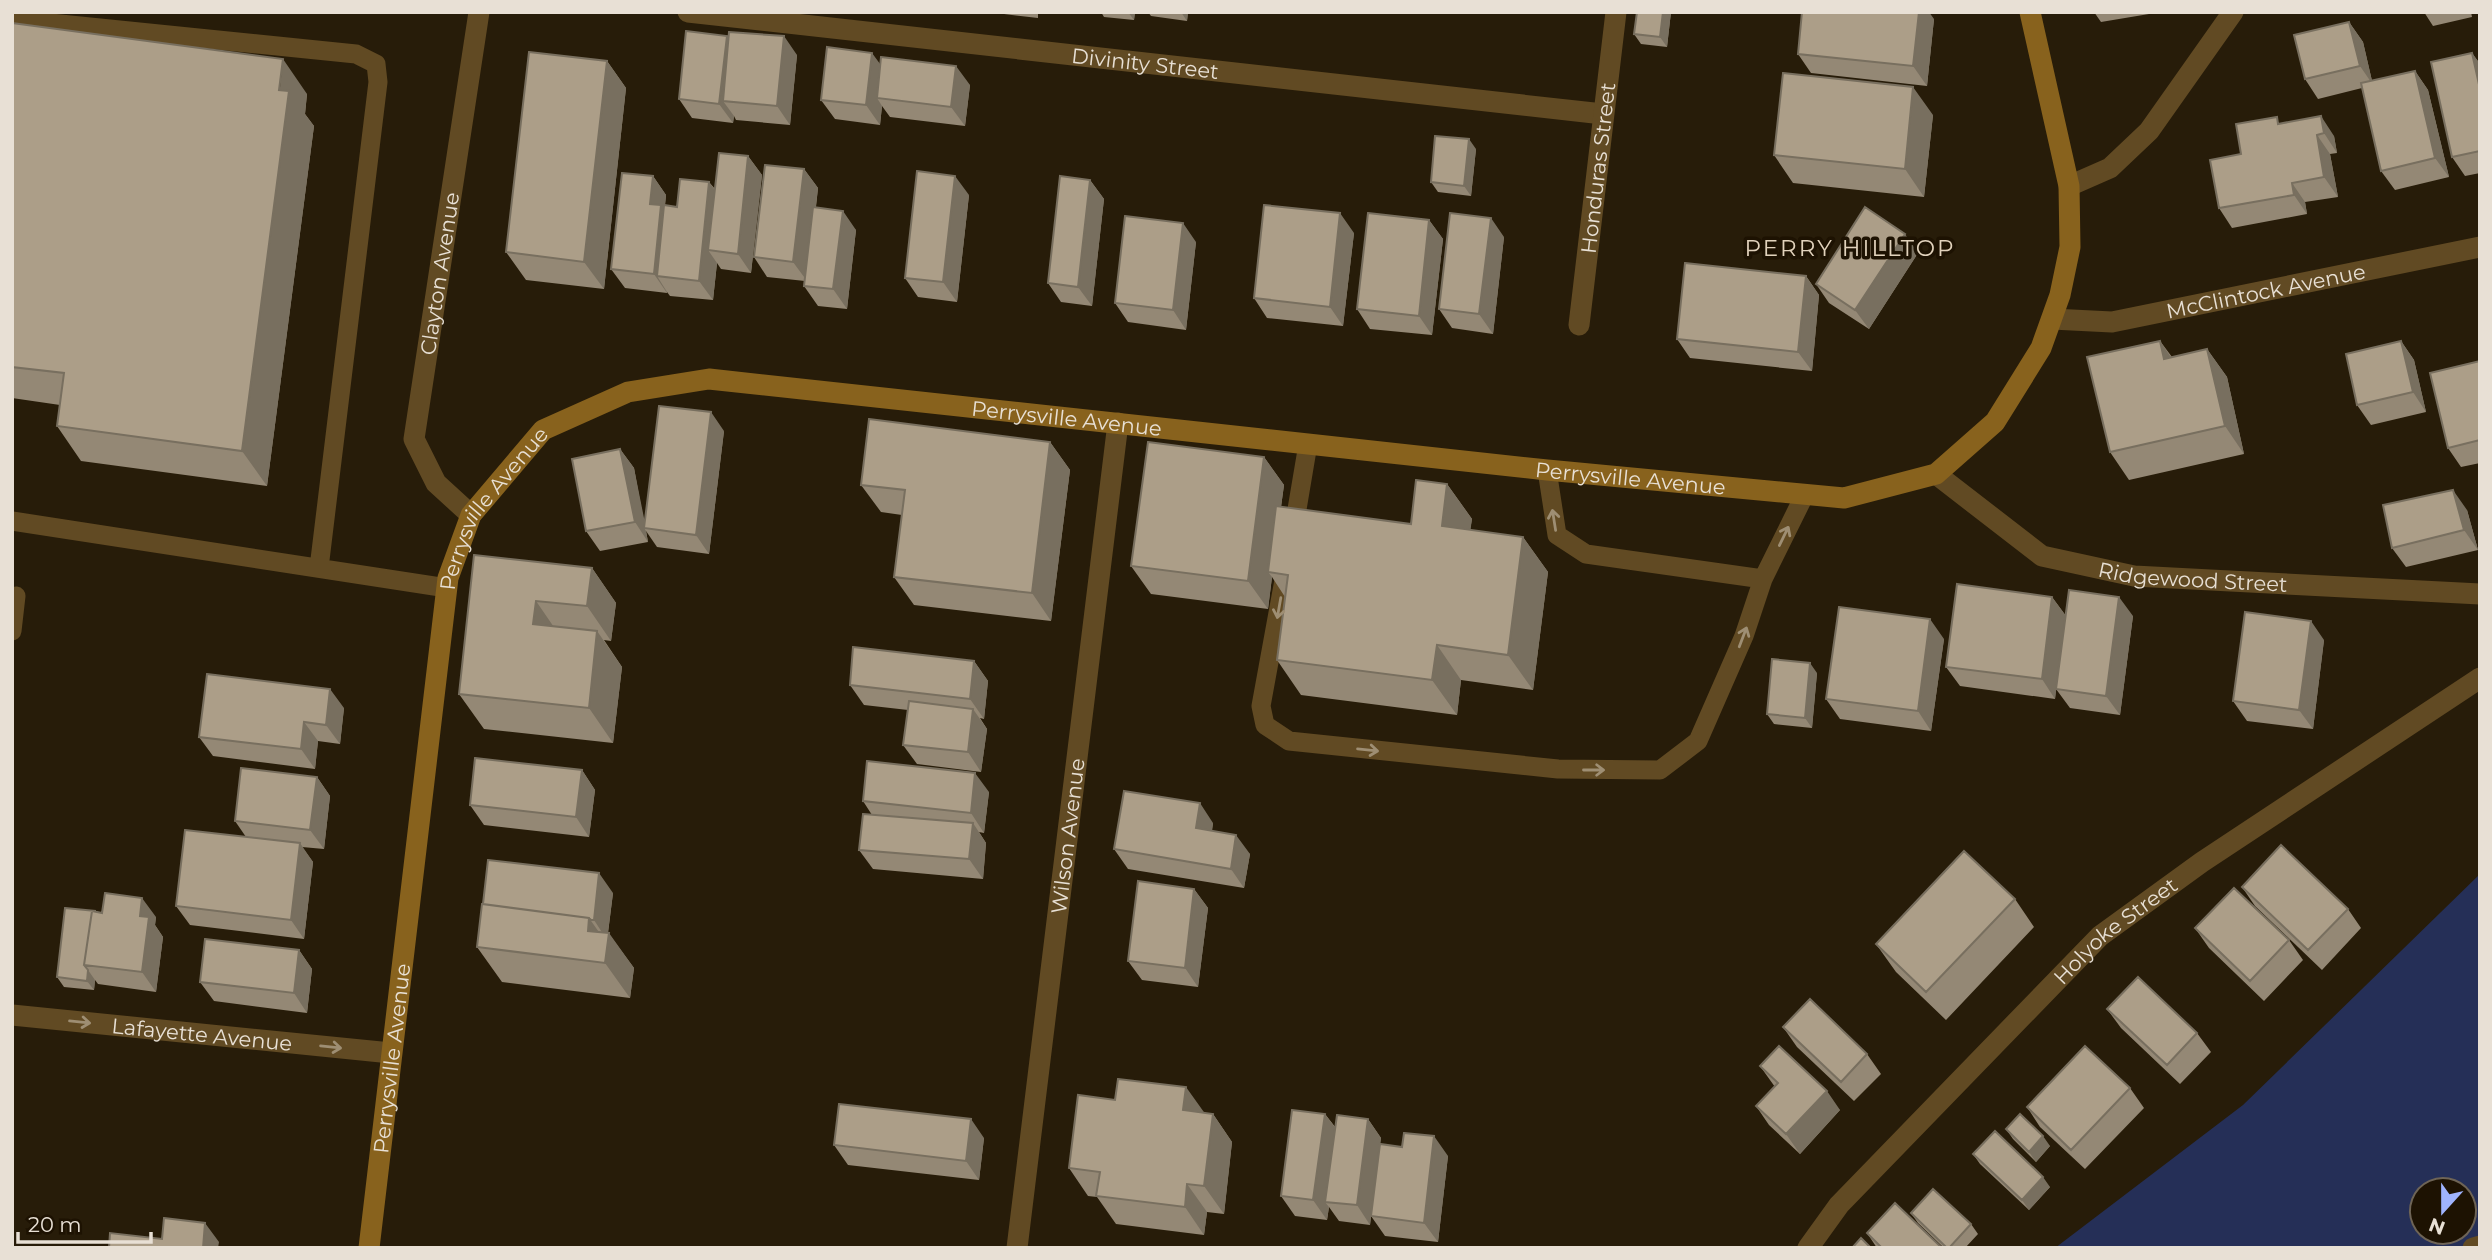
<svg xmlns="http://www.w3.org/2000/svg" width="2492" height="1260" viewBox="0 0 2492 1260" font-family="Montserrat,sans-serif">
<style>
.green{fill:#252f57;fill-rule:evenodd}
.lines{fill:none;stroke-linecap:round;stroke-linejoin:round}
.lane{stroke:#614a23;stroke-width:19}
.street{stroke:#614a23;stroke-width:21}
.secondary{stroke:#88621d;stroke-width:21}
.wall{fill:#948875}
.shaded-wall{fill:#786f5f}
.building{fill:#ac9e88;stroke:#786f5f;stroke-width:2}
.oneway{stroke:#9e8e73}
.labels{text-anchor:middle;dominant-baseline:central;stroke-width:7;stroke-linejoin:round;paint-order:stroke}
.street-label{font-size:21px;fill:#e8e0d5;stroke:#1d1202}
.neighbourhood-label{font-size:23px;letter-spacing:2px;fill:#e1d2bc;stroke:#1d1202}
</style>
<rect width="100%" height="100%" fill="#271c09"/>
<path class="green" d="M2480,874V1248H2055L2243,1105ZM2422,1190H2464V1232H2422Z"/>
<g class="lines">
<path class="lane" d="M12,23L21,20L356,54L376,64L378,82L319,568
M12,521L447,588
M1293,533L1308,444
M1286,569L1261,706L1265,725L1289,741L1558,769L1660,770L1698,741L1744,636L1763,579L1586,554L1557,535L1547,470
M1763,579L1805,494
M12,631L16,596"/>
<g class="street">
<path id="s1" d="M688,12L1603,114"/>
<path d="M2069,186L2110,168L2149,131L2233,12"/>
<path id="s2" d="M2052,319L2112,322L2480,247"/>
<path id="s3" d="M1579,325L1616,12"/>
<path id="s4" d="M1936,474L2042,556L2134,576L2480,594"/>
<path id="s5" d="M471,515L436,483L414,439L479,12"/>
<path id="s6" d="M12,1015L391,1053"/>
<path id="s7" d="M1017,1248L1118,423"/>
<path id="s8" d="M1808,1248L1839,1205L2100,936L2202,862L2480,678"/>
<path d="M2473,1248L2480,1246"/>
</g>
<path class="secondary" id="s9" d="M369,1248L448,578L471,515L543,430L628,392L709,379L1547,470L1844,498L1936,474L1995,422L2041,348L2060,295L2070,247L2069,186L2030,12"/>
</g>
<path class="wall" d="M1003,12H1038V18L1004,14Z
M1101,12H1135L1134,20L1104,17Z
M1148,12H1188L1187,21L1151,16Z
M1671,12L1667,47L1641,44L1634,34Z
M2094,12H2161L2101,22Z
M2424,12H2471L2472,17L2433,26Z
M1934,19L1927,86L1811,73L1798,54Z
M2349,22L2363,42L2372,81L2415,71L2428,90L2449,177L2395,190L2381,171L2362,88L2318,99L2305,79Z
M12,23L307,94L305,114L314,126L267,486L81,461L57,426L60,405L12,398Z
M727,36L728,38L797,55L790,125L736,120L734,116L733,123L692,118L679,99Z
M2472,53L2480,64V173L2465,176L2452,157Z
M607,61L626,88L604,289L526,280L506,252Z
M880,64L970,85L965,126L890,117L882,106L880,125L835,119L821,100Z
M1933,115L1924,197L1793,183L1774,155Z
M2282,123L2334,136L2337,153L2330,154L2338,197L2305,202L2307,214L2232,228L2219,208L2241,154Z
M1476,149L1471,196L1438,192L1431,182Z
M748,156L762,175L751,273L721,269L717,263L713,300L670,296L667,292V293L625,288L611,269L653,176L666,195L665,206L677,207L709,182L715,189Z
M804,169L818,188L816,207L856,230L847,309L818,306L804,286L805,281L767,277L754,257Z
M1090,180L1104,199L1092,306L1061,302L1048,283Z
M969,195L957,302L918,297L905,278Z
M1429,220L1443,239L1432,335L1370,329L1357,309Z
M1354,233L1343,326L1267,318L1254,298Z
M1504,237L1493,334L1452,328L1439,309Z
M1196,242L1186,330L1128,322L1115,303Z
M1918,253L1869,329L1829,303L1816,284Z
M1806,276L1819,295L1812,371L1690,358L1677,339Z
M2160,341L2172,357L2207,349L2227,377L2244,454L2129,480L2110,452Z
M2401,341L2414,360L2426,412L2371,425L2357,405Z
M2480,361V463L2461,467L2448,448Z
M724,431L709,554L657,547L646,531L648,542L600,551L586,531L620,449L634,468L644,523Z
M1050,442L1070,470L1051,621L914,605L894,577L902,515L881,512L861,485Z
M1264,457L1284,485L1281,507L1411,524L1447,484L1472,519L1470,530L1523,537L1548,572L1533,690L1461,680L1457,715L1301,695L1277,660L1285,597L1272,577L1268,609L1151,594L1131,566Z
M2467,510L2478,550L2406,567L2392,548Z
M474,555L592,568L616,603L611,641L604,640L622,667L613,743L484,729L459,694Z
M2052,597L2066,616H2133L2120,715L2070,708L2056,689L2055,699L1960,686L1946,667Z
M1944,639L1931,731L1840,719L1826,699Z
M2324,640L2313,729L2247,721L2233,701Z
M974,661L988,681L984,719L980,718L987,729L981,772L917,764L903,745L908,710L864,705L850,685Z
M1817,673L1812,728L1774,724L1767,714Z
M344,708L340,744L318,741L315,769L213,756L199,737Z
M582,770L595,790L589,837L484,825L470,805Z
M317,777L330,796L324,849L302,847L313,862L304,939L190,925L176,906L246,837L235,821Z
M989,792L984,833L979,832L986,843L983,879L873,869L859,850L872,815L863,801Z
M1213,823L1212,831L1250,854L1244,888L1128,869L1114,849Z
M2242,887L2348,909L2361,928L2322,970L2255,906Z
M1194,889L1208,908L1198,987L1142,980L1128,961Z
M613,893L608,933L634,968L630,998L502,982L477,947Z
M2015,899L2034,927L1946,1020L1896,972L1876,944Z
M102,913L156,917L155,925L163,937L156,992L98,984L95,980L94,990L64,987L57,977Z
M2195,928L2289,940L2303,960L2264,1001L2209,948Z
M299,950L312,969L307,1013L214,1001L200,982Z
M2107,1009L2197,1033L2211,1052L2180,1084L2121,1028Z
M1783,1027L1867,1054L1881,1074L1854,1101L1797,1047Z
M1760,1066L1840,1110L1800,1154L1769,1125L1756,1106L1775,1087Z
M2130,1088L2144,1108L2085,1169L2040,1127L2027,1107Z
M1115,1100L1213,1114L1232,1142L1224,1214L1207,1212L1204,1235L1116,1224L1097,1197L1088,1196L1069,1168Z
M1325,1114L1336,1128L1368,1119L1381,1138L1380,1144L1448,1156L1438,1242L1385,1236L1371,1216L1370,1225L1339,1221L1329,1207L1327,1220L1295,1216L1281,1196Z
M2006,1129L2050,1146L2036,1162L2013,1139Z
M984,1138L979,1180L848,1165L834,1145Z
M1973,1154L2050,1187L2029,1210L1980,1164Z
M1911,1213L1971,1224L1978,1234L1965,1248H1944L1918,1223Z
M1867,1233L1942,1248H1877Z"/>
<path class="shaded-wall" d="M1128,12H1135L1134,20Z
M1181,12H1188L1187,21Z
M1663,12H1671L1667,47L1660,37Z
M1919,12H1929L1934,19L1927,86L1913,66Z
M2349,22L2363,42L2373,85L2360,66Z
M727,36L740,55L723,101L734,116L733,123L719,104Z
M784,36L797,55L790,125L777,106Z
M872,53L886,72L877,98L882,106L880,125L866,105Z
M2472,53L2480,64V89Z
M283,59L307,94L305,114L314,126L267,486L242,451Z
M607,61L626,88L604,289L584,262Z
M956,66L970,85L965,126L951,107Z
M2415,71L2428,90L2449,177L2435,158Z
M1913,87L1933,115L1924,197L1905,169Z
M2321,116L2334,136L2337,153L2324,133Z
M2317,135L2330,154L2338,197L2324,177Z
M1469,139L1476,149L1471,196L1464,186Z
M748,156L762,175L751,273L738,254Z
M804,169L818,188L807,281L793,262Z
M653,176L666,195L657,276L667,292V293L654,274L650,204Z
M955,176L969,195L957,302L943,282Z
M1090,180L1104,199L1092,306L1078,287Z
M709,182L723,201L708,250L717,263L713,300L699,281Z
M2292,183L2305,202L2307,214L2294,195Z
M843,211L856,230L847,309L833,289Z
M1340,213L1354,233L1343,326L1330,307Z
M1491,218L1504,237L1493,334L1479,314Z
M1429,220L1443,239L1432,335L1419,316Z
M1183,223L1196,242L1186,330L1173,310Z
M1905,234L1918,253L1869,329L1855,310Z
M1806,276L1819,295L1812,371L1798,352Z
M2160,341L2179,369L2164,359Z
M2401,341L2414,360L2426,412L2413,392Z
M2207,349L2227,377L2244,454L2225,426Z
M711,412L724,431L709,554L696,535Z
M1050,442L1070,470L1051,621L1032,593Z
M620,449L634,468L646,528H644L646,531L648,542L635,522Z
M1264,457L1284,485L1272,573L1268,572L1272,577L1268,609L1248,581Z
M1447,484L1472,519L1466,561L1442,526Z
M2453,490L2467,510L2478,550L2464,530Z
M1523,537L1548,572L1533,690L1508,655Z
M592,568L616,603L611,641L587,606Z
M2052,597L2066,616L2055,699L2042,679Z
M2119,597L2133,616L2120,715L2106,696Z
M536,601L560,636L533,624Z
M1930,619L1944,639L1931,731L1918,711Z
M2311,621L2324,640L2313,729L2299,710Z
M597,631L622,667L613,743L589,708Z
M1437,645L1461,680L1457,715L1432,680Z
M974,661L988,681L984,719L970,699Z
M1810,663L1817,673L1812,728L1805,718Z
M330,689L344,708L340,744L326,725Z
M973,709L987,729L981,772L968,752Z
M304,722L318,741L315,769L301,749Z
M582,770L595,790L589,837L576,817Z
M975,773L989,792L984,833L971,813Z
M317,777L330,796L324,849L310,830Z
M1200,803L1213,823L1209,848L1196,828Z
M973,823L986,843L983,879L969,859Z
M1236,835L1250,854L1244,888L1231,869Z
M300,843L313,862L304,939L291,920Z
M599,873L613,893L607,940L594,920Z
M1194,889L1208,908L1198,987L1185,968Z
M142,898L156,917L155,925L163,937L156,992L142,972L140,916Z
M589,918L608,945L609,933L634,968L630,998L605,963L588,931Z
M299,950L312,969L307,1013L294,993Z
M88,970L95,980L94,990L87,981Z
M1186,1087L1206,1115L1183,1110Z
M1827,1091L1840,1110L1800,1154L1786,1134Z
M1213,1114L1232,1142L1224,1214L1204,1186Z
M1325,1114L1339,1133L1325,1202L1329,1207L1327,1220L1313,1200Z
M971,1119L984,1138L979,1180L966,1161Z
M1368,1119L1381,1138L1370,1225L1357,1205Z
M1434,1136L1448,1156L1438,1242L1424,1223Z
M2043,1136L2050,1146L2036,1162L2029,1152Z
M2043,1177L2050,1187L2029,1210L2022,1200Z
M1187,1184L1207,1212L1204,1235L1185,1207Z
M205,1223L219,1242L218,1248H203Z"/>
<path class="building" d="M1637,12H1663L1660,37L1634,34Z
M1802,12H1919L1913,66L1798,54Z
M2349,22L2360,66L2305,79L2294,35Z
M12,23L283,59L279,90L289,91L242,451L57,426L64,373L12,367Z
M686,31L727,36L719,104L679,99Z
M729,32L784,36L777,106L723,101Z
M827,47L872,53L866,105L821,100Z
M529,52L607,61L584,262L506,252Z
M2472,53L2480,89V151L2452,157L2431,62Z
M881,57L956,66L951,107L877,98Z
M2415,71L2435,158L2381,171L2361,83Z
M1783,73L1913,87L1905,169L1774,155Z
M2321,116L2324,133L2317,135L2324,177L2292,183L2294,195L2219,208L2210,160L2241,154L2236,124L2277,117L2278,124Z
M1435,136L1469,139L1464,186L1431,182Z
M719,153L748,156L738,254L708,250Z
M765,165L804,169L793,262L754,257Z
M917,171L955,176L943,282L905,278Z
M622,173L653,176L650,204L661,205L654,274L611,269Z
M1060,176L1090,180L1078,287L1048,283Z
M680,179L709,182L699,281L657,276L664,205L677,207Z
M1264,205L1340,213L1330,307L1254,298Z
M813,207L843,211L833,289L804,286Z
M1865,207L1905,234L1855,310L1816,284Z
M1368,213L1429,220L1419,316L1357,309Z
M1450,213L1491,218L1479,314L1439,309Z
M1125,216L1183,223L1173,310L1115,303Z
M1685,263L1806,276L1798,352L1677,339Z
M2160,341L2164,359L2207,349L2225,426L2110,452L2087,357Z
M2401,341L2413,392L2357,405L2346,354Z
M2480,361V440L2448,448L2430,373Z
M659,406L711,412L696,535L644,528Z
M869,419L1050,442L1032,593L894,577L905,490L861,485Z
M1148,442L1264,457L1248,581L1131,566Z
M620,449L635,522L586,531L572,459Z
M1416,480L1447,484L1442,526L1523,537L1508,655L1437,645L1432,680L1277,660L1288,575L1268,572L1276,506L1411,524Z
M2453,490L2464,530L2392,548L2383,505Z
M474,555L592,568L587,606L536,601L533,624L597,631L589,708L459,694Z
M1957,584L2052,597L2042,679L1946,667Z
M2069,590L2119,597L2106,696L2056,689Z
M1839,607L1930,619L1918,711L1826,699Z
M2245,612L2311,621L2299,710L2233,701Z
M853,647L974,661L970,699L850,685Z
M1772,659L1810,663L1805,718L1767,714Z
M207,674L330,689L326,725L304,722L301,749L199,737Z
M909,701L973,709L968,752L903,745Z
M475,758L582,770L576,817L470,805Z
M867,761L975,773L971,813L863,801Z
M241,768L317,777L310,830L235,821Z
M1124,791L1200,803L1196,828L1236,835L1231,869L1114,849Z
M863,814L973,823L969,859L859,850Z
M185,830L300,843L291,920L176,906Z
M2281,845L2348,909L2308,950L2242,887Z
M1964,851L2015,899L1926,992L1876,944Z
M488,860L599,873L594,920H591L589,918L483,904Z
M1138,881L1194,889L1185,968L1128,961Z
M2234,888L2289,940L2250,981L2195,928Z
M105,893L142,898L140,916L149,917L142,972L84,965L92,911L102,913Z
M482,904L589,918L588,931L609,933L605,963L477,947Z
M65,908L96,911H92L84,965L88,970L87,981L57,977Z
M205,939L299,950L294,993L200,982Z
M2138,977L2197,1033L2167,1065L2107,1009Z
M1810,999L1867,1054L1841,1082L1783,1027Z
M1779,1046L1827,1091L1786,1134L1756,1106L1778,1083L1760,1066Z
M2085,1046L2130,1088L2071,1150L2027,1107Z
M1118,1079L1186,1087L1183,1110L1213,1114L1204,1186L1187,1184L1185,1207L1096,1196L1100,1172L1069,1168L1078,1095L1115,1100Z
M839,1104L971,1119L966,1161L834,1145Z
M1292,1110L1325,1114L1313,1200L1281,1196Z
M2020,1114L2043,1136L2029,1152L2006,1129Z
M1337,1115L1368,1119L1357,1205L1325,1202Z
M1995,1131L2043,1177L2022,1200L1973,1154Z
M1404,1133L1434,1136L1424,1223L1371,1216L1380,1144L1402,1147Z
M1933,1189L1971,1224L1949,1248H1947L1911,1213Z
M1895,1203L1942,1248H1882L1867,1233Z
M164,1218L205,1223L203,1248H109L110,1233L162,1239Z
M1861,1238L1871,1248H1852Z"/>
<defs><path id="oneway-shaft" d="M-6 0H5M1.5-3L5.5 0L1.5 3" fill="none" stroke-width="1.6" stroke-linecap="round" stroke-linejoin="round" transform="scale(1.75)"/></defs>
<g class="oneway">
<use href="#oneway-shaft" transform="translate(1554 520) rotate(-99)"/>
<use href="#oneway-shaft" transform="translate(1784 536) rotate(-64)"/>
<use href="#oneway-shaft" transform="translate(1279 608) rotate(100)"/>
<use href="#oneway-shaft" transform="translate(1743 637) rotate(-69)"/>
<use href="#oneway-shaft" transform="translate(1368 750) rotate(6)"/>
<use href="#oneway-shaft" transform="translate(1594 770)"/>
<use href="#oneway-shaft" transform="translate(80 1022) rotate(6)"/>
<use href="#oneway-shaft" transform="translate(331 1047) rotate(6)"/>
</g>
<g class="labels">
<g class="street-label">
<text stroke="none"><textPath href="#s1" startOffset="460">Divinity Street</textPath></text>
<text stroke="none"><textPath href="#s3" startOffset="158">Honduras Street</textPath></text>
<text stroke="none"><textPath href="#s5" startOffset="264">Clayton Avenue</textPath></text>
<text stroke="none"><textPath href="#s2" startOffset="217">McClintock Avenue</textPath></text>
<text stroke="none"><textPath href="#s9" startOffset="1388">Perrysville Avenue</textPath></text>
<text stroke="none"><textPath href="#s9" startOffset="1955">Perrysville Avenue</textPath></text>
<text stroke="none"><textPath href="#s9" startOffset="758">Perrysville Avenue</textPath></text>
<text stroke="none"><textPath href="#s4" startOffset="287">Ridgewood Street</textPath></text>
<text stroke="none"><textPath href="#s7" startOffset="415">Wilson Avenue</textPath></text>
<text stroke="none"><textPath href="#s8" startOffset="443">Holyoke Street</textPath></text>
<text stroke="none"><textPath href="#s6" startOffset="191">Lafayette Avenue</textPath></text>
<text stroke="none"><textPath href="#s9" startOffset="191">Perrysville Avenue</textPath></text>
</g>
<g class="neighbourhood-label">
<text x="1850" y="248">PERRY HILLTOP</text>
</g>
</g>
<rect width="2492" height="1260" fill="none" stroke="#e8e0d5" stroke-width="28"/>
<g transform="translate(2443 1211) rotate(201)"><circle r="33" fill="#1d1202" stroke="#6e6456" stroke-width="2"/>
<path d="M0-5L12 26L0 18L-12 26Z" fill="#9fb3fd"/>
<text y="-10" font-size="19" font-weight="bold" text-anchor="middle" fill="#e8e0d5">N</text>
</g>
<path d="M18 1232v10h133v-10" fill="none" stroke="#e8e0d5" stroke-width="3.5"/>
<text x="28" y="1232" font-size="21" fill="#e8e0d5" stroke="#1d1202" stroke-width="5" paint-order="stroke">20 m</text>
</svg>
